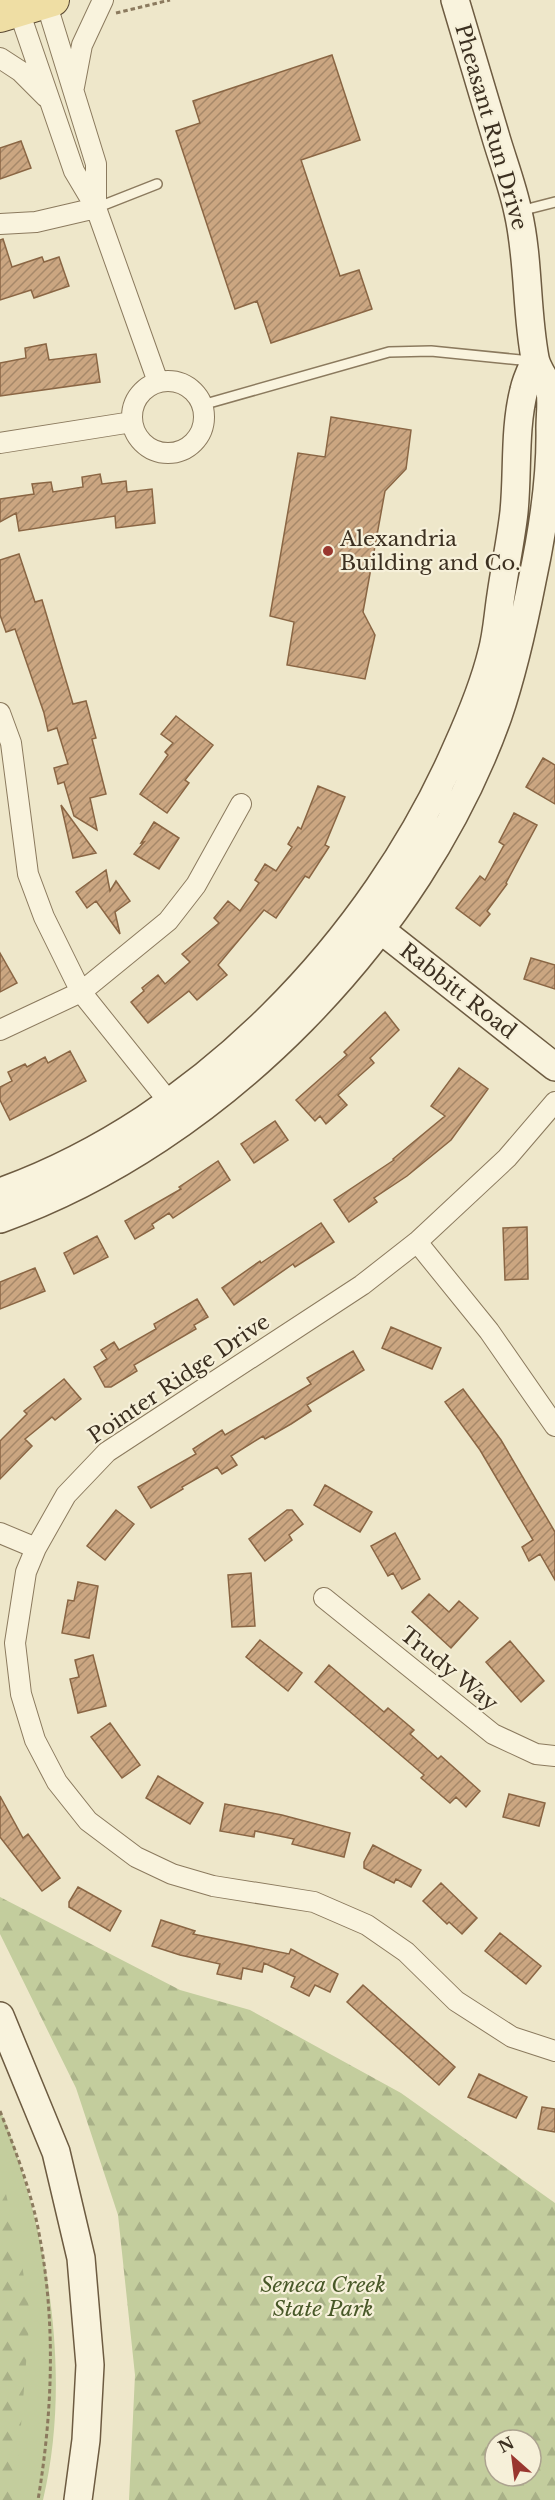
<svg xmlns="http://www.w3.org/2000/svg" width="555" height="2500" viewBox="0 0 555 2500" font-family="'Libre Baskerville',serif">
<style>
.green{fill:#c3cd9d}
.forest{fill:url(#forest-firs);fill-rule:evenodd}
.building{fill:url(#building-hatch);stroke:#8a6644;stroke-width:1.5}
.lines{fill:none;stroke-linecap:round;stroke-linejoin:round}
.lane-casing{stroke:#8b7a5e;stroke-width:12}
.street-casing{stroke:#8b7a5e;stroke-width:22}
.secondary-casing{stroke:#6d5b41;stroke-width:30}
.primary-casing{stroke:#594832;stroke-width:34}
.path{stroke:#8b7a5e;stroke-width:3;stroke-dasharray:4.5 3;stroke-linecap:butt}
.lane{stroke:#f9f3dd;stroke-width:9}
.street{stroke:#f9f3dd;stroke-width:20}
.secondary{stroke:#f9f3dd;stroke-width:27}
.primary{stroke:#efdea4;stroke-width:32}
.poi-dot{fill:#99372f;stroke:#f6f0d9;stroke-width:2}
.labels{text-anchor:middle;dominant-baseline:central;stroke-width:4.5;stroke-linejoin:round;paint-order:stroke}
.street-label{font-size:21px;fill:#3c3021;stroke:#f6f0d9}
.poi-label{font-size:21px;fill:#3c3021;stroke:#f6f0d9;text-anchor:start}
.park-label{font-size:21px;font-style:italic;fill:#485828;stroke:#f6f0d9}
</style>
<defs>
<pattern id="forest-firs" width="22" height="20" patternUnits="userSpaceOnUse" patternTransform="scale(1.5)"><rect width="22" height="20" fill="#c3cd9d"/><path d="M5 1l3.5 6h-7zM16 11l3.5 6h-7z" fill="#a8b087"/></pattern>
<pattern id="building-hatch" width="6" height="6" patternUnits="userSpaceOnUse" patternTransform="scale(1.5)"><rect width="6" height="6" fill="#cba681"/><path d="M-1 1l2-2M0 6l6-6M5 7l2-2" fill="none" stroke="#a68869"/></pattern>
</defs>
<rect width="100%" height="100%" fill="#eee7ca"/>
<path class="green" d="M0,2110C10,2131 16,2153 23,2175C54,2277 68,2395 43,2500H0Z"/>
<path class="forest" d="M0,1897L180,1990L250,2010L401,2093L555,2203V2500H129L135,2375L118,2215L76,2088L0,1934ZM495,2440H531V2476H495Z
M0,2168L21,2259L30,2314L15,2500H0Z"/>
<path class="building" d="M332,55L360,140L301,160L340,276L359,270L372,309L271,343L257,301L235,309L176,131L200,123L193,101Z
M21,141L31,168L0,179V148Z
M3,239L12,267L42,257L44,262L59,257L69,286L34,298L31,290L0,300V240Z
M46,344L49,360L96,354L100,382L0,396V363L26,358L25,348Z
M331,417L411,430L406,469L385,491L363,612L375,635L365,679L287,665L294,622L270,616L298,453L325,457Z
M100,474L102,484L126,481L127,492L152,489L155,523L116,528L115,516L19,531L16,513L0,522V499L34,494L32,484L51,482L53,492L83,487L82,477Z
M19,554L35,602L42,600L73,704L86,701L96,738L92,739L106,794L90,798L97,830L74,816L64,782L58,784L54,768L68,764L57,728L48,731L44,713L15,629L6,632L0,615V560Z
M176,716L213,745L185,780L189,783L167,813L140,794L168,755L165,752L173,743L161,734Z
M543,758L555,765V804L526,787Z
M318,786L345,797L325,845L329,847L309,878L305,876L276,918L264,910L218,965L227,975L197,1000L189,991L148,1023L131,1002L144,991L142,988L158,975L165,984L190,962L182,954L219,923L214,918L228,901L240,911L259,883L255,880L265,864L276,871L292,847L288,844L298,827L301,829Z
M61,805L96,853L73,858Z
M514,813L537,825L506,883L507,884L487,911L490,914L480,926L456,908L480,876L485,880L504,845L499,842Z
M154,822L179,838L159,869L134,854L144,842L141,843Z
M106,870L110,891L116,881L130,901L115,912L120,934L96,901L87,908L76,892Z
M0,953L17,983L0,992Z
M531,958L555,965V989L524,979Z
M385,1012L399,1030L370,1058L374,1063L338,1095L347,1105L326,1124L320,1116L315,1121L296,1100L347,1055L344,1052Z
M70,1051L86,1081L10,1120L0,1100V1087L12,1081L8,1072L25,1064L27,1067L45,1057L48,1063Z
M459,1068L488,1089L451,1140L407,1176L374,1198L377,1202L349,1222L334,1200L394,1160L393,1159L445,1116L431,1106Z
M275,1121L288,1140L254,1163L241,1144Z
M218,1161L230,1180L173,1218L169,1213L152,1224L154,1228L135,1239L125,1221L181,1189L179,1187Z
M321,1223L334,1242L295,1267L293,1264L234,1305L222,1288L260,1261L261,1263Z
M527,1227L528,1279L505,1280L503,1228Z
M97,1236L108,1257L74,1274L64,1253Z
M35,1268L45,1291L0,1309V1282Z
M197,1299L208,1317L194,1325L196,1329L134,1365L137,1371L111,1387H105L94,1367L107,1359L101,1350L114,1342L119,1350L156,1329L154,1324Z
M391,1327L441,1348L432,1369L382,1348Z
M353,1351L364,1370L307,1405L311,1411L291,1424L265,1439L263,1436L231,1456L237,1465L222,1474L217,1467L182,1487L183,1489L151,1508L138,1487L196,1454L193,1449L222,1430L225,1435L311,1384L307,1378Z
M64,1379L81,1399L55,1420L52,1417L25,1439L32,1446L0,1479V1441L27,1414L24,1411Z
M463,1389L501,1440L555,1532V1580L540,1554L529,1561L522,1547L533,1540L480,1450L445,1402Z
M325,1485L372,1512L360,1532L314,1505Z
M116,1510L134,1524L105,1560L87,1546Z
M287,1510H292L303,1524L289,1535L292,1540L265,1561L249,1539Z
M395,1533L420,1579L402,1589L393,1573L388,1576L371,1546Z
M251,1573L255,1626L232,1627L228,1575Z
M78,1582L98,1586L89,1638L62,1633L68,1600L74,1601Z
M429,1594L449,1612L459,1601L478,1618L451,1648L412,1612Z
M260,1640L302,1673L288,1691L246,1657Z
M510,1641L544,1681L521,1702L486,1662Z
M93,1655L106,1706L78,1713L70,1679L79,1677L75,1660Z
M329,1665L384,1712L388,1708L414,1730L410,1734L438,1759L441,1756L480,1791L466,1807L456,1797L450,1803L421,1778L424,1775L315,1682Z
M110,1723L140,1765L122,1778L91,1737Z
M158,1776L203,1803L190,1824L146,1798Z
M509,1794L545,1803L539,1826L503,1817Z
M0,1796L23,1838L28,1834L60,1878L42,1891L0,1837Z
M225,1804L282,1815L350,1833L344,1857L292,1844L294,1839L255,1831L254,1837L220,1831Z
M373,1845L421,1870L411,1887L396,1879L394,1883L364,1868V1862Z
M441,1883L477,1918L462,1934L449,1922L447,1924L423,1901Z
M78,1887L121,1911L110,1931L69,1907V1902Z
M161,1920L195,1931L193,1934L289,1954L291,1949L338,1974L330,1992L315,1985L309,1996L291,1987L295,1977L264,1963L262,1972L243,1968L241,1979L217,1974L220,1964L180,1955L152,1946Z
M500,1933L541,1966L526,1984L485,1951Z
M363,1985L455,2067L439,2085L347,2002Z
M479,2074L527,2097L516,2118L468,2097Z
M542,2107L555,2109V2132L538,2129Z"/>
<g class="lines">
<g class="lane-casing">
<path id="lane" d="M96,208L157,184
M520,211L555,202
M202,405L389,352L431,351L531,361"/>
</g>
<g class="street-casing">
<path id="street" d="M46,2L96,164V208
M19,11L74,171L96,208L158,382
M0,58L20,71L46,97
M74,87L82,45L103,0
M0,224L36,222L96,208
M132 417a36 36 0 1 1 72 0a36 36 0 1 1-72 0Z
M0,443L132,422
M0,713L11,743L28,874L44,917L81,992L170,1103
M0,1030L81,992L168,921L196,885L241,804
M555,1102L507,1158L417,1242L362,1285L107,1452L66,1495L36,1548L26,1572L15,1643L21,1694L35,1740L57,1782L88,1821L136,1857L172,1874L213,1886L314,1902L367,1925L406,1952L456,2001L512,2037L555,2051
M417,1242L489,1331L555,1426
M0,1533L36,1548
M324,1598L493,1734L536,1754L555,1756"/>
</g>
<g class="secondary-casing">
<path id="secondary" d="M367,919L555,1067
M0,1192C201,1120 373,940 457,747C471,716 484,685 492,652C497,634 498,614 501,595C505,567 511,539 514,512C518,472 514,429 524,390C526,380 531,370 535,361
M0,1219C219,1141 420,935 498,716C513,672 523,627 532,581C543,530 551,480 550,428C550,416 552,403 550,391C547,380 537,370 535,358C526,311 529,259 518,212C513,188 504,164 497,141C483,94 469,47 455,0
M0,2016L56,2152L81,2258L90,2365L86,2440L78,2500"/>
</g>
<g class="primary-casing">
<path id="primary" d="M0,16L53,0"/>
</g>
<path class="path" d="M116,13L170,0
M0,2111C15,2149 30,2188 38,2228C56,2318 53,2410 38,2500"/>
<use href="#lane" class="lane"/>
<use href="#street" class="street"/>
<use href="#secondary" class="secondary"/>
<use href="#primary" class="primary"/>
</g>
<circle class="poi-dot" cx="328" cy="551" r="6"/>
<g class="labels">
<g class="street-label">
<text transform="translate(491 127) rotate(74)">Pheasant Run Drive</text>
<text transform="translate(458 991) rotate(38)">Rabbitt Road</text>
<text transform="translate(179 1379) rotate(-34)">Pointer Ridge Drive</text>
<text transform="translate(449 1669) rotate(39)">Trudy Way</text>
</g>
<g class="poi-label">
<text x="340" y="539">Alexandria<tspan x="340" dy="24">Building and Co.</tspan></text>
</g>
<g class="park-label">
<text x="323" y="2285">Seneca Creek<tspan x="323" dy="24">State Park</tspan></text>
</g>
</g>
<g transform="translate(513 2458) rotate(332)"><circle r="28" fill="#f6f0d9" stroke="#aca38f" stroke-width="1.5"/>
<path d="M0-4.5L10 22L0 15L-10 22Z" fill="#99372f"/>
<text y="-9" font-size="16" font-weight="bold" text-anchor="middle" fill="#3c3021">N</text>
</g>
</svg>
